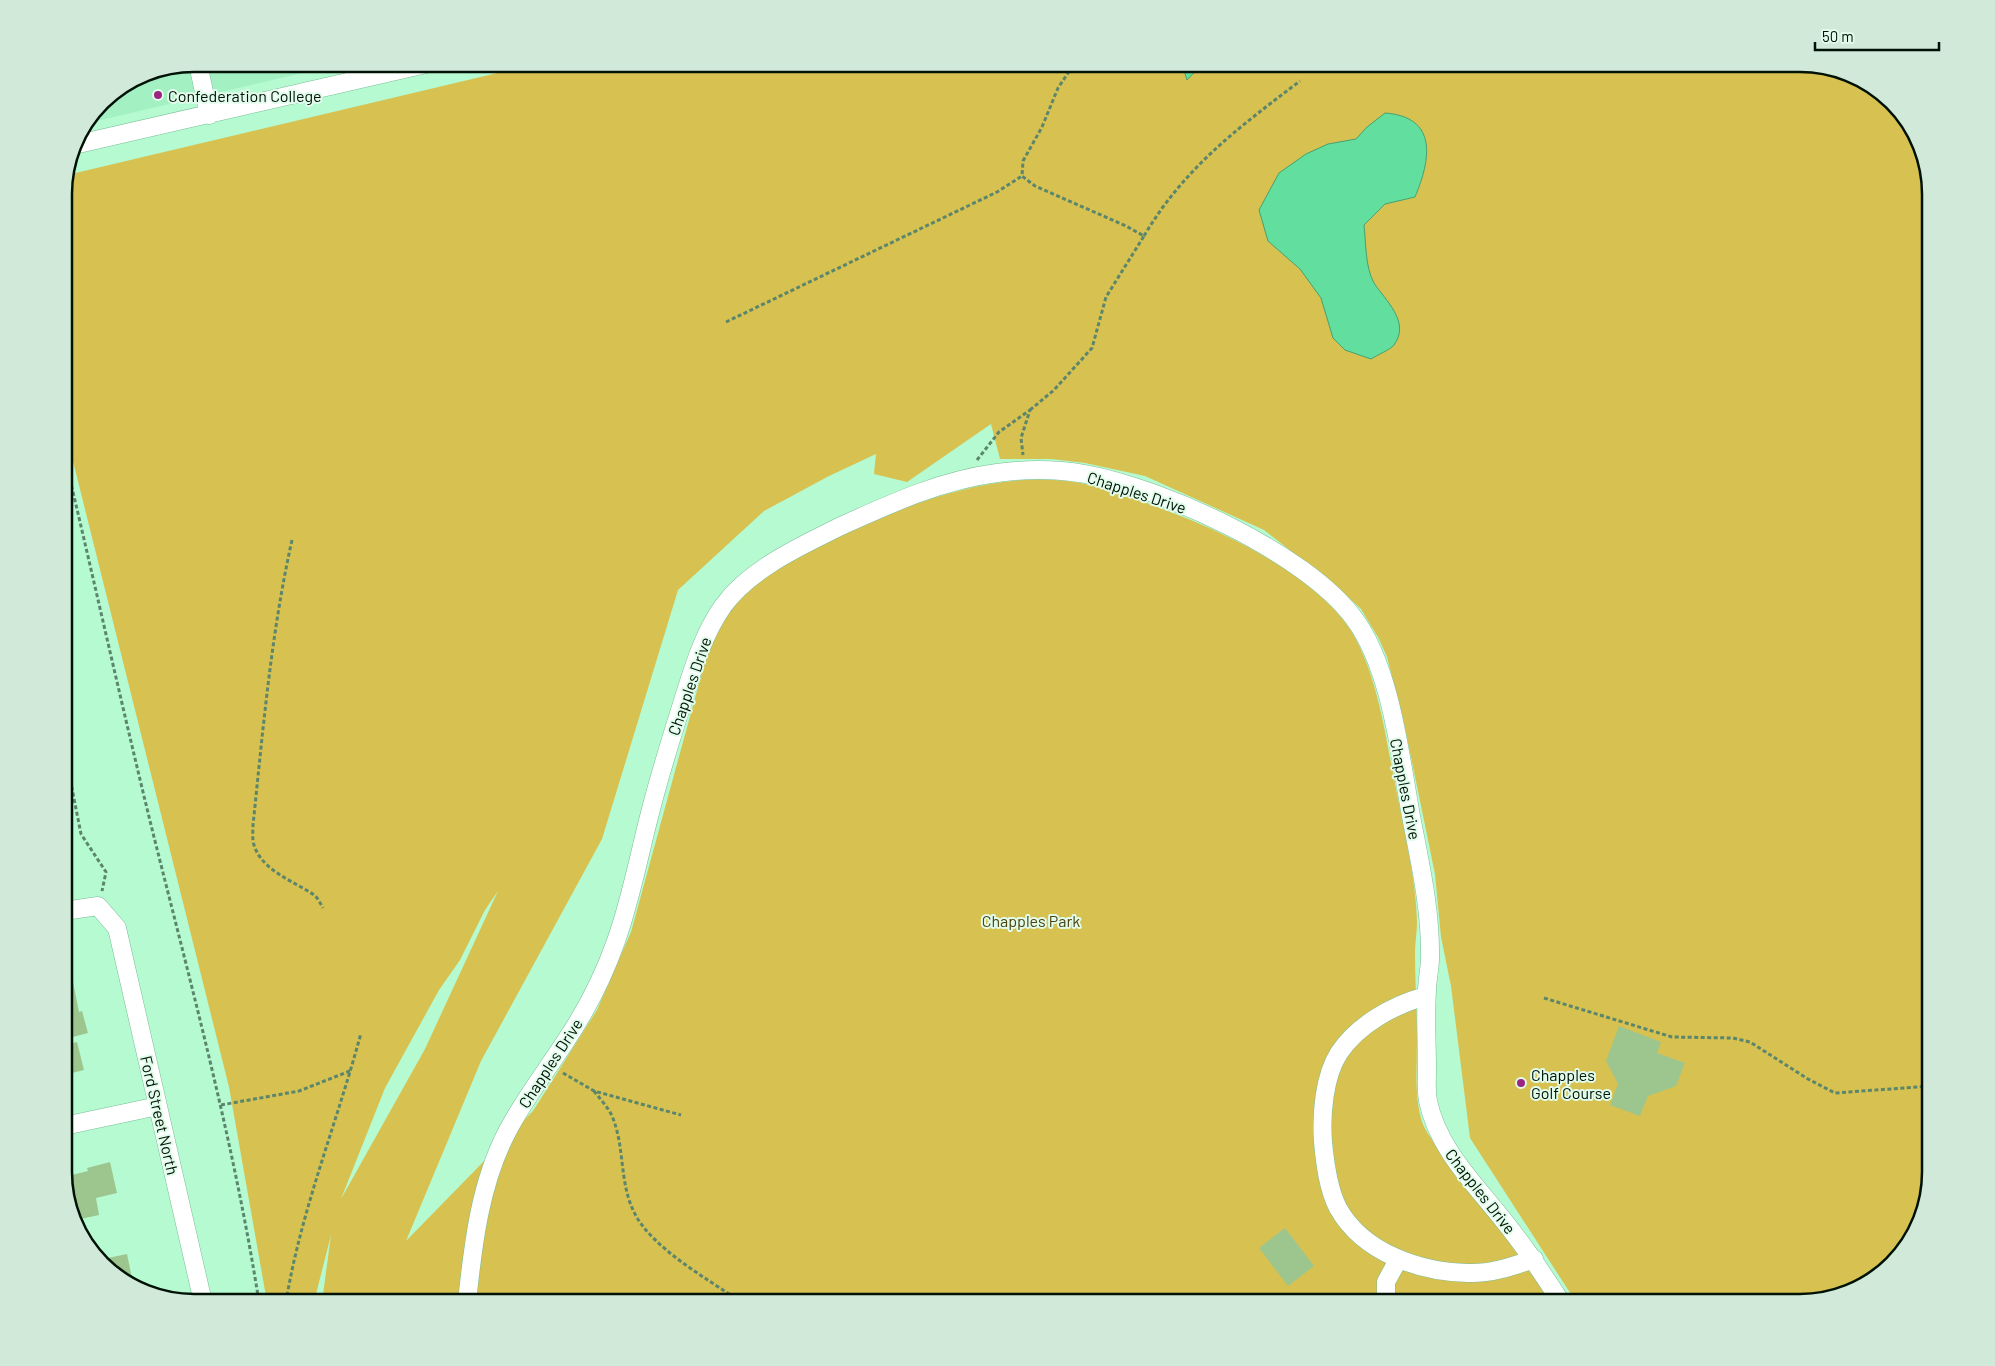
<svg xmlns="http://www.w3.org/2000/svg" width="1995" height="1366" viewBox="0 0 1995 1366" font-family="Barlow,sans-serif">
<style>
.built{fill:#a3f0c3}
.green{fill:#d7c151;fill-rule:evenodd}
.water{fill:#62df9e;stroke:#45a170}
.building{fill:#9dc68f}
.lines{fill:none;stroke-linecap:round;stroke-linejoin:round}
.minor-casing{stroke:#7bbd96;stroke-width:19}
.path{stroke:#5b866b;stroke-width:3;stroke-dasharray:4 2.5;stroke-linecap:butt}
.minor{stroke:#fff;stroke-width:18}
.poi-dot{fill:#9a2682;stroke:#e2fceb;stroke-width:2}
.labels{text-anchor:middle;dominant-baseline:central;stroke-width:4;stroke-linejoin:round;paint-order:stroke}
.poi-label{font-size:16px;fill:#001105;stroke:#e2fceb;text-anchor:start}
.street-label{font-size:16px;fill:#001105;stroke:#e2fceb}
.park-label{font-size:16px;fill:#4c420d;stroke:#e2fceb}
.rim{fill:none;stroke:#001105;stroke-width:2.5}
</style>
<rect width="100%" height="100%" fill="#b5fad1"/>
<path class="built" d="M195,64H341L88,123L102,102L145,74Z"/>
<path class="green" d="M535,64H1800L1873,86L1914,129L1931,194V1172L1909,1244L1859,1289L1801,1302H1576L1470,1138L1451,986L1441,937L1435,874L1404,723L1387,657L1379,639L1361,609L1336,586L1264,530L1145,476L1085,463L1051,459H1000L991,424L907,482L874,474L876,454L829,476L764,511L678,590L602,839L481,1061L406,1241L533,1111L597,1010L631,932L706,658C713,639 723,614 737,600C782,555 847,531 905,508C964,486 1031,470 1094,486C1123,493 1150,504 1178,515C1233,536 1322,581 1353,634C1378,678 1385,734 1395,783C1403,827 1416,877 1417,922C1417,932 1415,942 1415,952C1415,981 1417,1011 1417,1041C1417,1068 1414,1095 1422,1122C1428,1139 1457,1171 1470,1187C1498,1225 1525,1263 1551,1302H322L331,1235L314,1302H267L229,1087L64,425V186L67,175ZM498,891L425,1049L341,1199L385,1088L439,990L460,960L485,910Z"/>
<path class="water" d="M1182,64H1202L1187,80Z
M1385,113C1438,117 1431,159 1415,197L1385,204L1364,225C1366,242 1365,267 1374,283C1385,300 1411,322 1394,345C1390,350 1377,355 1371,359L1345,350L1333,338L1321,298L1300,269L1268,241L1259,210L1279,173L1306,154L1328,144L1356,139L1367,127Z"/>
<path class="building" d="M70,967L79,1012L82,1011L88,1033L69,1038L64,1020V968Z
M1619,1026L1661,1042L1657,1053L1685,1063L1676,1086L1648,1096L1640,1116L1610,1105L1618,1084L1606,1061Z
M77,1042L84,1070L64,1075V1045Z
M110,1162L117,1193L96,1198L99,1215L76,1220L64,1177L88,1171L87,1168Z
M1285,1228L1314,1266L1288,1286L1259,1248Z
M127,1254L133,1283L122,1280L110,1268L108,1258Z"/>
<g class="lines">
<g class="minor-casing">
<path id="minor" d="M198,64L209,115
M74,145L426,64
M64,911L98,906L117,928L203,1302
M1426,996C1394,1005 1358,1024 1339,1053C1324,1076 1321,1115 1323,1142C1325,1163 1328,1189 1338,1208C1363,1253 1420,1272 1468,1273C1491,1274 1513,1266 1534,1259
M64,1126L158,1106
M467,1302C473,1244 480,1184 507,1132C524,1099 547,1070 567,1039C587,1009 604,975 616,941C631,899 639,855 650,813C659,777 670,742 681,707C692,672 702,636 723,606C751,568 801,546 841,526C892,503 942,480 997,473C1026,469 1056,469 1085,474C1163,488 1305,553 1353,617C1391,667 1400,755 1411,816C1420,863 1431,911 1430,958C1430,969 1427,980 1427,991C1425,1017 1427,1043 1427,1068C1427,1079 1426,1091 1428,1101C1438,1149 1475,1184 1504,1221C1525,1247 1543,1274 1561,1302
M1386,1302V1282L1398,1260"/>
</g>
<path class="path" d="M1144,236C1184,168 1238,128 1300,81
M726,322L997,192L1022,176
M1030,410L1054,390L1092,348L1106,297L1144,236L1126,226L1035,186L1022,176L1023,161L1042,127L1058,88L1074,64
M64,454C94,580 122,707 153,833C192,989 234,1143 259,1302
M977,460L999,432L1030,410L1021,438L1023,455
M292,540C271,634 263,730 253,825C253,832 252,840 254,845C262,871 294,881 314,895C318,898 320,903 323,908
M64,748L81,834L106,872L102,891
M1544,998L1672,1037L1733,1038L1750,1042L1808,1079L1835,1093L1931,1086
M563,1073L594,1091L681,1115
M594,1091C600,1099 608,1107 612,1116C625,1146 619,1182 634,1212C651,1248 708,1279 741,1302
M221,1105L299,1091L350,1071
M286,1302C301,1210 337,1123 361,1033"/>
<use href="#minor" class="minor"/>
</g>
<g class="poi-dot">
<circle cx="158" cy="95" r="5"/>
<circle cx="1521" cy="1083" r="5"/>
</g>
<g class="labels">
<g class="poi-label">
<text x="168" y="95">Confederation College</text>
<text x="1531" y="1074">Chapples<tspan x="1531" dy="18">Golf Course</tspan></text>
</g>
<g class="street-label">
<text transform="translate(1137 492) rotate(18)">Chapples Drive</text>
<text transform="translate(689 686) rotate(-71)">Chapples Drive</text>
<text transform="translate(1406 789) rotate(79)">Chapples Drive</text>
<text transform="translate(550 1063) rotate(-57)">Chapples Drive</text>
<text transform="translate(160 1115) rotate(77)">Ford Street North</text>
<text transform="translate(1481 1191) rotate(52)">Chapples Drive</text>
</g>
<g class="park-label">
<text x="1031" y="920">Chapples Park</text>
</g>
</g>
<path d="M0 0H1995V1366H0ZM194 72H1800A122 122 0 0 1 1922 194V1172A122 122 0 0 1 1800 1294H194A122 122 0 0 1 72 1172V194A122 122 0 0 1 194 72Z" fill="#d0e9d9" fill-rule="evenodd"/>
<path class="rim" d="M194 72H1800A122 122 0 0 1 1922 194V1172A122 122 0 0 1 1800 1294H194A122 122 0 0 1 72 1172V194A122 122 0 0 1 194 72Z"/>
<path d="M1815 42v8h124v-8" fill="none" stroke="#001105" stroke-width="2.5"/>
<text x="1822" y="42" font-size="15" fill="#001105" stroke="#e2fceb" stroke-width="4" paint-order="stroke">50 m</text>
</svg>
